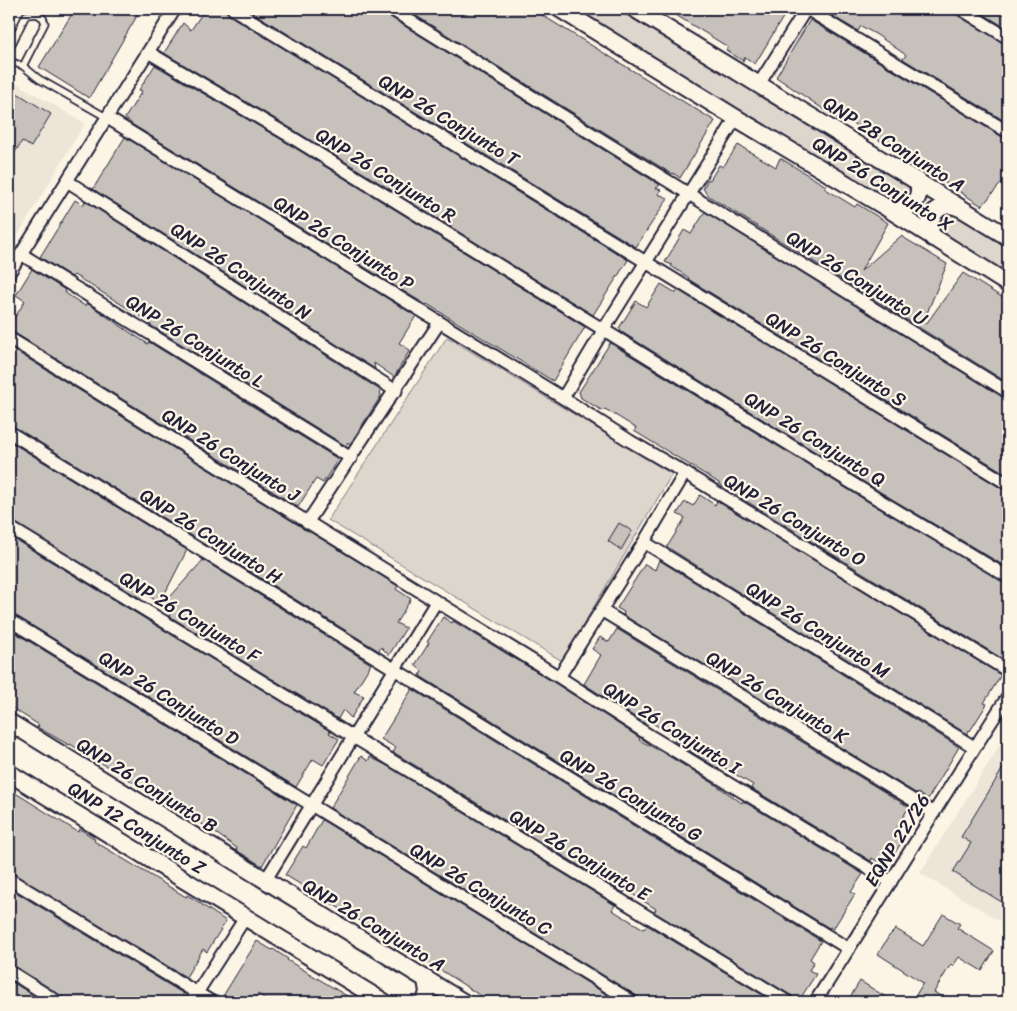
<svg xmlns="http://www.w3.org/2000/svg" width="1017" height="1011" viewBox="0 0 1017 1011" font-family="Sriracha,sans-serif">
<style>
.built{fill:#ece5d8}
.green{fill:#dcd6cc;stroke:#7f7c84}
.building{fill:#c6c1bb;stroke:#22223b}
.lines{fill:none;stroke-linecap:round;stroke-linejoin:round}
.lane-casing{stroke:#22223b;stroke-width:9}
.street-casing{stroke:#22223b;stroke-width:15}
.secondary-casing{stroke:#22223b;stroke-width:20}
.lane{stroke:#fcf5e5;stroke-width:5.5}
.street{stroke:#fcf5e5;stroke-width:11}
.secondary{stroke:#fcf5e5;stroke-width:16}
.labels{text-anchor:middle;dominant-baseline:central;stroke-width:4.5;stroke-linejoin:round;paint-order:stroke}
.street-label{font-size:19px;fill:#22223b;stroke:#fcf5e5}
</style>
<rect width="100%" height="100%" fill="#fcf5e5"/>
<filter id="ink" filterUnits="userSpaceOnUse"><feTurbulence type="fractalNoise" baseFrequency=".02" numOctaves="2"/><feDisplacementMap in="SourceGraphic" scale="10" xChannelSelector="R" yChannelSelector="G"/><feConvolveMatrix kernelMatrix="1 2 1 2 8 2 1 2 1" color-interpolation-filters="sRGB"/></filter>
<g filter="url(#ink)">
<path class="built" d="M9,79L85,123L9,250Z
M1008,732V926L920,873Z"/>
<path class="green" d="M574,9H616L908,186C913,197 905,201 896,205Z
M954,214L1008,247V275L939,231C936,220 943,213 954,214Z
M447,337L672,474L562,661L328,520Z"/>
<path class="building" d="M75,9H141L89,98L39,67Z
M205,9H226L229,15L628,260L593,315L292,129L164,53L183,23L191,30Z
M247,9H303L309,13L312,9H384L387,15L660,185L656,188L661,190L658,194L668,198L636,247Z
M405,9H532L715,121L680,178L673,173L672,174Z
M666,9H788L755,64L745,57L743,61L726,50L728,47Z
M830,9H954L957,15L1008,45V123L903,59L906,55L877,35L861,26L858,31L827,13Z
M975,9H1008V29Z
M810,20L1004,138L1008,139V175L982,206L846,119L844,122L829,113L776,77Z
M155,65L284,141L585,327L553,381L427,304L426,305L133,125L125,118L142,91L139,90Z
M9,88L51,114L31,147L22,141L9,162Z
M125,137L416,316L399,343L410,350L394,377L374,363L375,369L93,189Z
M738,145L776,167L780,158L826,186L824,188L855,207L857,204L888,223L861,271L901,236L947,264L923,323L926,324L963,273L1008,301V383L707,195L703,188L708,179L710,180L719,165L723,167Z
M75,200L83,205L85,201L380,390L381,396L350,444L348,442L346,446L150,325V322L74,275L72,277L40,257Z
M705,212L1004,398L1008,399V475L688,279L689,278L671,266L672,265L665,262L684,230L691,234Z
M32,269L65,290L64,292L85,306L87,303L134,335L148,344L149,342L338,459L323,483L316,479L298,507L13,332L9,331V327L25,301L16,295Z
M661,284L676,293L678,290L1004,490L1008,491V568L880,492L620,331L621,329L619,328L636,301L646,307Z
M610,343L872,504L1008,584V658L1006,661L725,488L716,481L634,431L636,428L620,418L605,409L603,411L581,398L579,392Z
M9,347L398,586L396,589L411,599L396,623L406,628L389,655L381,647L379,651L212,548L215,545L196,533L194,537L13,426L9,425Z
M9,441L187,550L160,603L144,593L140,598L9,520Z
M700,495L715,505L717,501L1001,675L984,703L987,704L970,731L969,730L967,734L839,654L843,647L823,636L820,643L667,547L685,518L677,514L684,503L686,502L693,506Z
M619,523L632,531L621,550L608,541Z
M9,536L330,731L329,733L339,739L323,765L313,759L296,787L13,614L9,613Z
M203,560L371,664L354,692L364,696L351,718L343,710L338,719L169,616L172,610L163,605Z
M659,560L959,747L928,799L918,793L917,794L623,615L624,612L617,608L645,564L655,570Z
M443,617L452,623L453,621L555,683L640,738L639,740L662,752L713,783L742,803L743,801L863,874L851,892L855,894L833,929L830,927L829,928L420,676L422,671L415,665L429,643L427,642Z
M9,629L297,805L262,866L236,850L237,848L207,827L70,744L69,745L37,727L39,725L9,706Z
M617,629L909,807L893,834L903,840L886,867L872,858L871,861L751,788L753,785L720,765L719,769L674,741L677,738L649,721L647,725L584,684L601,655L592,649L600,637L609,642Z
M412,689L821,941L810,959L814,962L809,970L816,974L798,1002H795L792,996L654,912L656,909L626,890L624,893L393,752L396,748L381,739Z
M361,756L368,761L370,757L386,765L615,905L612,910L644,929L647,925L774,1002H640L637,996L330,808Z
M1008,760V906L953,872L971,843L961,837Z
M9,789L78,832L80,829L95,839L94,841L186,897L187,895L202,904V905L226,921L207,952L203,949L186,977L9,872Z
M322,820L619,1002H490L447,974L285,875L303,846L306,848Z
M9,888L184,994L179,1002H65L62,996L13,965L9,964Z
M943,914L960,924L957,928L994,951L982,971L959,957L953,966L951,964L934,992L950,1002H912L923,983L878,954L889,936L896,929L923,946Z
M257,941L272,950L273,949L288,959L287,960L357,1002H270L258,994L253,1002H232L223,996Z
M9,980L44,1002H9Z
M860,981L894,1002H847Z"/>
<g class="lines">
<g class="lane-casing">
<path id="lane" d="M9,50L26,15L37,14L43,18L45,23L23,66L39,79L106,117
M9,57L12,62L23,66"/>
</g>
<g class="street-casing">
<path id="street" d="M233,9L1008,484
M391,9L1008,392
M807,9L1008,132
M961,9L1008,38
M148,52L288,135L876,498L1008,577
M759,84L806,9
M106,117L563,398L630,441L685,473L1008,671
M67,181L396,391
M21,254L351,458
M9,273L175,9
M9,338L559,677L652,737L891,882
M563,398L604,329L736,118
M9,432L849,949
M307,523L439,323
M9,527L788,1002
M644,542L974,747
M601,610L934,813
M9,620L633,1002
M559,677L644,542L685,473
M9,879L212,1002
M265,881L436,602
M9,971L58,1002
M191,1002L245,918
M815,1002C880,901 942,797 1008,696"/>
</g>
<g class="secondary-casing">
<path id="secondary" d="M560,9L736,118L887,208L1008,284
M635,9L1008,237
M889,209C908,216 923,200 918,181
M933,238C923,219 940,198 960,208
M9,722L463,1002
M9,773L384,1002
M425,1002L428,992L426,980"/>
</g>
<use href="#lane" class="lane"/>
<use href="#street" class="street"/>
<use href="#secondary" class="secondary"/>
</g>
</g>
<g class="labels">
<g class="street-label">
<text transform="translate(449 120) rotate(31)">QNP 26 Conjunto T</text>
<text transform="translate(894 144) rotate(32)">QNP 28 Conjunto A</text>
<text transform="translate(386 175) rotate(32)">QNP 26 Conjunto R</text>
<text transform="translate(883 184) rotate(32)">QNP 26 Conjunto X</text>
<text transform="translate(344 243) rotate(32)">QNP 26 Conjunto P</text>
<text transform="translate(241 271) rotate(33)">QNP 26 Conjunto N</text>
<text transform="translate(857 278) rotate(32)">QNP 26 Conjunto U</text>
<text transform="translate(195 341) rotate(32)">QNP 26 Conjunto L</text>
<text transform="translate(836 359) rotate(32)">QNP 26 Conjunto S</text>
<text transform="translate(815 439) rotate(32)">QNP 26 Conjunto Q</text>
<text transform="translate(231 455) rotate(32)">QNP 26 Conjunto J</text>
<text transform="translate(795 520) rotate(31)">QNP 26 Conjunto O</text>
<text transform="translate(211 536) rotate(32)">QNP 26 Conjunto H</text>
<text transform="translate(190 617) rotate(31)">QNP 26 Conjunto F</text>
<text transform="translate(818 630) rotate(32)">QNP 26 Conjunto M</text>
<text transform="translate(777 697) rotate(31)">QNP 26 Conjunto K</text>
<text transform="translate(169 698) rotate(32)">QNP 26 Conjunto D</text>
<text transform="translate(672 728) rotate(32)">QNP 26 Conjunto I</text>
<text transform="translate(147 785) rotate(32)">QNP 26 Conjunto B</text>
<text transform="translate(631 795) rotate(31)">QNP 26 Conjunto G</text>
<text transform="translate(137 828) rotate(32)">QNP 12 Conjunto Z</text>
<text transform="translate(897 840) rotate(-58)">EQNP 22/26</text>
<text transform="translate(580 855) rotate(31)">QNP 26 Conjunto E</text>
<text transform="translate(481 889) rotate(31)">QNP 26 Conjunto C</text>
<text transform="translate(374 925) rotate(31)">QNP 26 Conjunto A</text>
</g>
</g>
<rect width="1017" height="1011" fill="none" stroke="#fcf5e5" stroke-width="30"/>
<rect x="15" y="15" width="987" height="981" fill="none" stroke="#22223b" stroke-width="2" filter="url(#ink)"/>
</svg>
